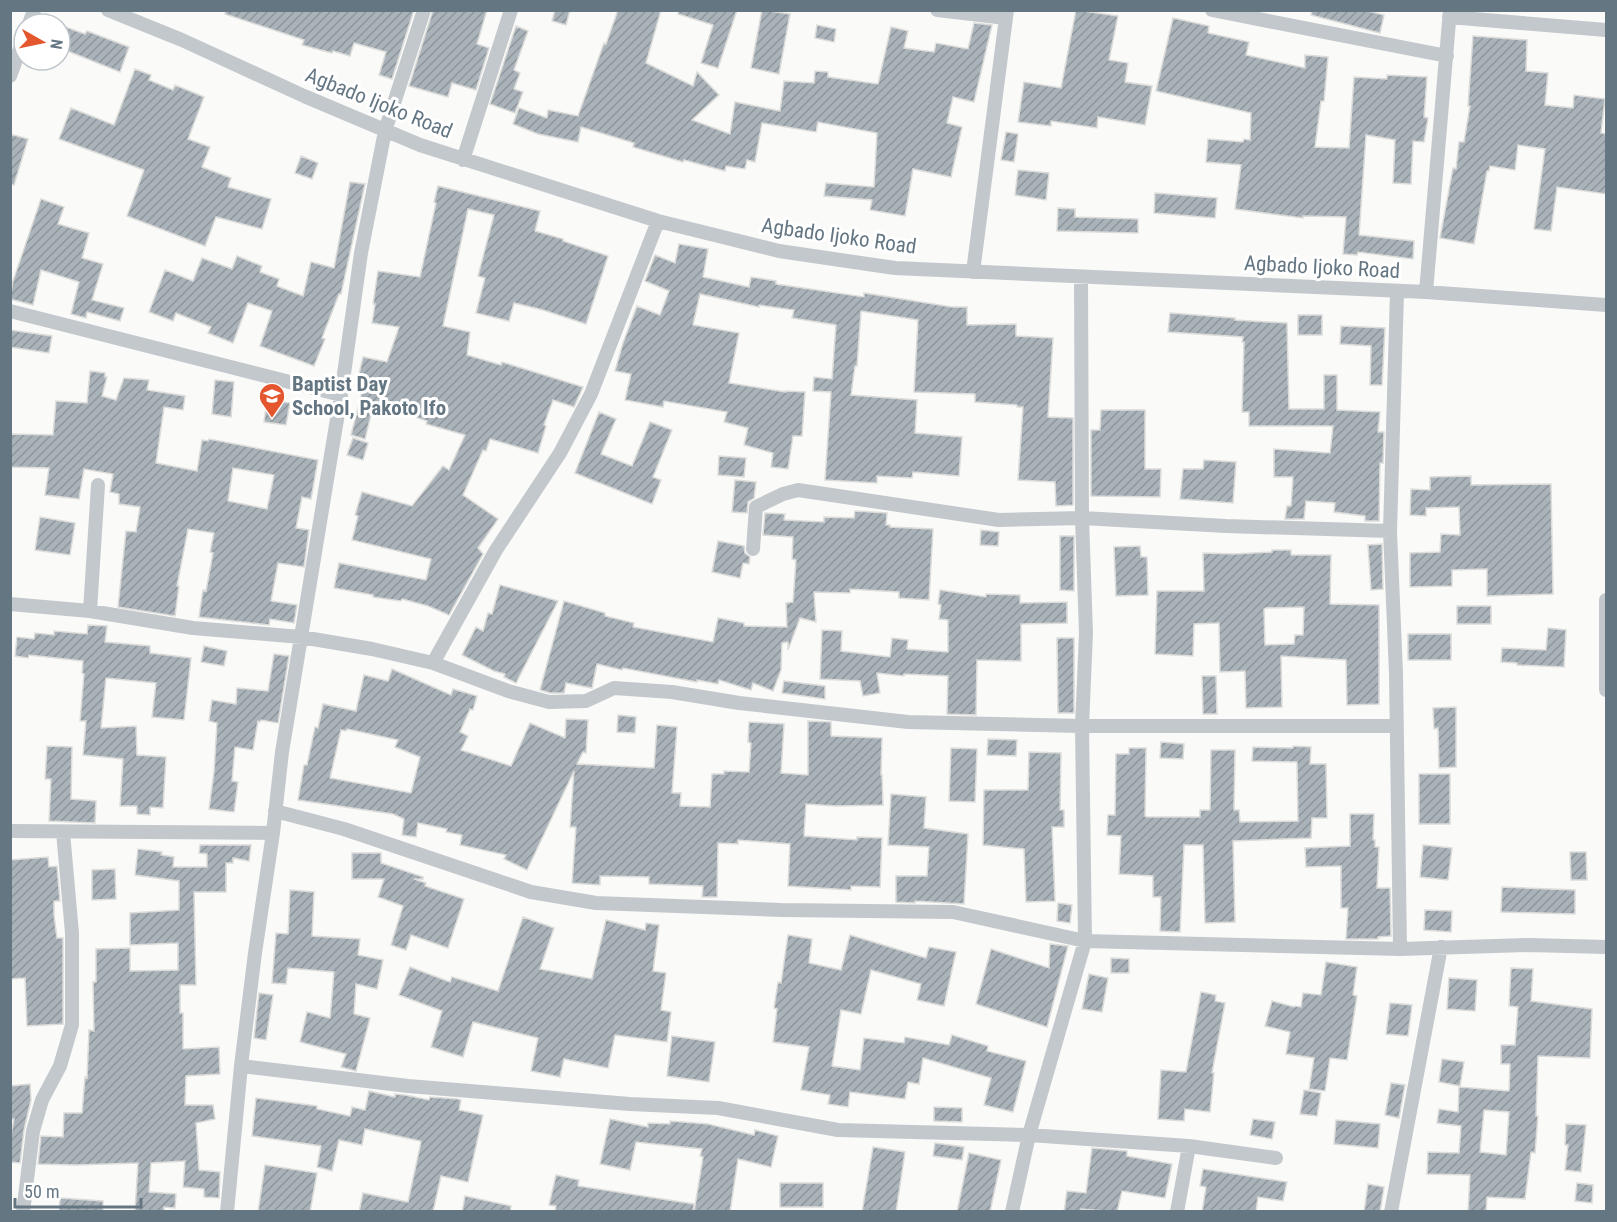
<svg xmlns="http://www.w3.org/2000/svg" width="1617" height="1222" viewBox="0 0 1617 1222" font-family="'Roboto Condensed',sans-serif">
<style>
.building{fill:url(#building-hatch);stroke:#dcdcda;stroke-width:1.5;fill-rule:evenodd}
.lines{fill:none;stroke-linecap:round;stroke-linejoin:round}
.minor{stroke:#c3c8cc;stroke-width:14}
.labels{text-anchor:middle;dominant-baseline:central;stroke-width:6;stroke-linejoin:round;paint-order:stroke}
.street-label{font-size:21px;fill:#657683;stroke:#fff}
.poi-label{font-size:21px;font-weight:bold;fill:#657683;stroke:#fff;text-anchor:start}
</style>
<defs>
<pattern id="building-hatch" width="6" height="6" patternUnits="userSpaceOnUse" patternTransform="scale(1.5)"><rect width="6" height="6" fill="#aab3b9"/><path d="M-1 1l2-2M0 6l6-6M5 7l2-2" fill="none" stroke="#8e969c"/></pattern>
</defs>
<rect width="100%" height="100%" fill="#fafaf8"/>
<path class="building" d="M226,10H414L392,79L379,75L386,52L354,43L350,56L333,51L332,53L302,45L304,40L225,14Z
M433,10H487L477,44L489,48L476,90L452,83L448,97L409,86Z
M555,10H570L566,25L552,21Z
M618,10H661L646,63L693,86L697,72L719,95L692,120L730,134L735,102L780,111L784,81L814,83L815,71L828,72V77L878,84L891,27L908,31L904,48L934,52L936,43L968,49L974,23L992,25L974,102L953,97L947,123L962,127L951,177L913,169L905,216L870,210L872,200L824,196L826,183L874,187L877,133L818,122L816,132L762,123L755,162L747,160L745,169L726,166L725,171L684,160L683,162L633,147L634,143L581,127L578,142L538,134L513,124L519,108L547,118L548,110L578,116L604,43L606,44Z
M679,10H737L718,68L701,63L713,25L678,14Z
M762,10L790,14L779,74L751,68Z
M1076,10L1118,16L1109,60L1128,63L1125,82L1152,86L1145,125L1098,117L1097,128L1051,121V126L1018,122L1024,82L1061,88Z
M1312,10H1364L1384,15L1380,33L1311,15Z
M1173,18L1209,26L1208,33L1249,42L1246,55L1305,68V55L1328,57L1324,101H1321L1315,147L1349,148L1354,77L1387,79V75L1427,77L1424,117L1428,118L1424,142L1413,141L1411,184L1393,183L1395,140L1366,135L1359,235L1414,241L1413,259L1358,252L1357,255L1343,254L1346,217L1303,216V218L1235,209L1241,165L1206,162L1208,139L1243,142L1244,139L1250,140L1251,113L1156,91Z
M60,25L85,34L87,31L129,47L120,72L60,48Z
M817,25L836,29L834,42L815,38Z
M516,26L528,31L514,70L520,73L514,89L523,92L515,113L490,104Z
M1473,36L1527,40L1526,71L1548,73L1545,105L1573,108L1574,95L1605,99L1601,133L1606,134V194L1557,187L1551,231L1534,229L1545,149L1518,145L1515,170L1490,166L1489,171H1487L1474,244L1440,238L1453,168L1456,169L1459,142H1464L1470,106H1468Z
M135,69L151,75L149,80L173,90L175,85L204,97L188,139L210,147L202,167L231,178L228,187L271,199L262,229L216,217L205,246L127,216L144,170L59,139L71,108L114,125Z
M1006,132L1018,134L1014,162L1001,160Z
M10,134L28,139L14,185L10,184Z
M301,156L318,163L312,179L295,173Z
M1018,170L1049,173L1046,200L1015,195Z
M350,182L365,184L341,294H339L322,338L325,339L314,366L260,346L272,311L248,303L233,343L208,333L211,327L176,313L173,321L149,312L165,270L193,281L202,258L232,269L237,256L262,266L260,272L279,279L277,286L303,296L311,262L334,268Z
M438,186L540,211L535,231L563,239V241L608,256L586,324L543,310L514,303L509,321L476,313L485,278L478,276L494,215L468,209L443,326L470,332L467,355L501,365L502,362L583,387L574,407L553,400L544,425L546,426L538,453L490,439L486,451L483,450L463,495L498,519L478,548L483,554L449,615L428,606L402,599L401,601L373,597V595L334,588L339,563L426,580L431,559L352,540L358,516L355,515L362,492L412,506L443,466L449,470L465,435L426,424L427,421L374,403L365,439L351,435L366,376L359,374L363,357L387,362L399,327L372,323L375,304H373L378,271L420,277L436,203L434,202Z
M1155,193L1217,198L1215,218L1154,213Z
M41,199L64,207L58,224L89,233L82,258L103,264L92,300L124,308L120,321L87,312L86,318L71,314L79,282L41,270L33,305L10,299L13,281Z
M1058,208L1075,209V217L1138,219V233L1057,231Z
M679,244L708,249L703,277L749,287L751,277L776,281V284L864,297V293L952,307H967V325L1016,324V336L1053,338L1048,417L1073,418V505L1056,506L1055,482L1018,480L1023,407H1017V405L975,402V394L914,392L918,320L861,311L857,366H855L851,395L917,400L915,433L962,437L959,476L913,472L912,478L877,476V483L825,480L831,392L813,391L814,377L832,379L836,325L792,318L794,310L759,305V307L700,294L693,325L739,333L729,383L786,392V391L805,392L802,436H793L788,469L771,467L773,453L744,445L748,428L724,422L727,412L664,401L663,407L625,400L631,374L615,371L623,343L637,306L660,315L669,291L645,281L655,255L675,263Z
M1170,313L1235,318V320L1287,323L1289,409H1324V375H1337V410L1380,412L1378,432H1384L1383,463H1380L1379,521H1365V516L1334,512L1335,503L1306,501L1304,519H1285L1287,506H1291L1293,477H1274V449L1330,453L1333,426H1249V412H1242L1244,342H1242L1243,337L1168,332Z
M1298,315H1322V335H1298Z
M1341,326L1385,328L1382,385H1370L1371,346L1340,344Z
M10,330L52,336L49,353L10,347Z
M90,371L105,373V377H107L102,396L116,400L124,378L149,380L147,390L185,396L183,410L164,407L156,463L197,471L202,440L208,441L209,439L318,460L311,499L302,497L296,528L309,530L304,567L278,563L271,601L297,605L294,623L270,619L269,625L199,617L203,590L206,591L213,553L210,552L214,533L188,529L177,586H179L175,616L118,607L126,531L136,532L140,507L119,504V494L110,492L113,474L84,469L79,499L45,495L49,468L10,467V434L53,435L56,401L87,403ZM233,468L274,475L267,509L228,501Z
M215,380L234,382L231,417L212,414Z
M267,399L290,403L286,425L264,422Z
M1101,410H1145V469H1161L1160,497L1091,496V430H1100Z
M599,412L616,419L601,454L632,466L650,422L672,430L653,477L661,480L652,504L575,473Z
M353,438L368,443L363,460L347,455Z
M719,456L746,458L744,477L718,475Z
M1204,460L1236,462L1233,503L1180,499L1183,469H1203Z
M1471,476V485L1551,484L1553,594L1487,596V569L1452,570V586L1410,587V553L1440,552L1441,534L1460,535L1459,507L1426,508V516L1410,515L1411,489L1430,490V477Z
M735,480L756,482L754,498L748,502L747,513L732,512Z
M855,511L887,513L886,525H890V527L933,529L929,600L899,598V592L850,589V593L814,592L816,622L800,618L788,650V642L782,643L781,670L773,691L753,683L751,690L719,680L718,684L697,680V682L623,668L622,670L597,664L592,688L566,683L564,693H550L540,690L564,601L605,613V616L634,623L633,627L713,642L718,618L744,623V626L787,627L786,603L793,602L796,560L792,559L793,537L763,535L765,513L785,514L784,520L824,522V517L854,518Z
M40,517L75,523L70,555L35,550Z
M981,530L999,532L998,546L980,545Z
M1060,536H1074V591L1060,590Z
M718,541L744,546L745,553L750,557L749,564L743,563L740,578L712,572Z
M1382,544L1383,589L1371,590L1368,545Z
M1140,546L1141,557H1147L1148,595L1116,596L1114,547Z
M1272,550H1291V555H1331L1330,604L1379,605V704L1347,705L1346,660L1281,656L1282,707L1246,708L1245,671L1220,672L1219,623L1194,624L1193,656L1155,654L1157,591H1204L1203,553L1234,554L1272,552ZM1304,607L1303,635H1295L1294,644L1265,645L1264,609L1266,608Z
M500,585L558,601L516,683L504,677L505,674L494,671L462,655L476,627L483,631L488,613L492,614Z
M940,590L986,597V594L1020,595V603L1067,602V623L1021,624V661L977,660L976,715L947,714L948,676L904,674V676L877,673L880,693L863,696L860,681L820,679L822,630L842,631L841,651L890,657L892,638L908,640L907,649L948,652V620L939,619L941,605L938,604Z
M1457,606H1491V624H1457Z
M88,625L107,626L105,642L150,646V653L191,658L184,720L152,717L156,683L106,678L101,728L136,726L137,755L166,757L163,808L150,807V815L137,814V806H120L123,759L83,755L86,721H80L84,674L82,673L83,661L29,655L28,658L15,656L17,637L34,639L35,633L54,635V631L87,634Z
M1548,628L1566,630L1564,667L1517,665V663L1501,662L1502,648L1546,650Z
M1408,634H1451V660H1408Z
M1057,638H1074V713H1058Z
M204,646L227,651L224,666L201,662Z
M274,654L289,656L278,723L261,720L260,722L258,721L253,750L235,747L232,781L238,782L234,812L209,809L214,772L217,723L209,721L212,700L236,704L237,688L268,691Z
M392,669L451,695L453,689L477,696L473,710L470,709L460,732L468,736L461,750L511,766L530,723L565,738L566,719L588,720L586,753L583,752L577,764L654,768L657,725L677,727L672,793H681L680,806L710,807L712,774H724V771L749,772L751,743L748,742L749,722L784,724L781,773L808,775V721L831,722V736L882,738L881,775H882L883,805L836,806L806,804L804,836L857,840V837L882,838L880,887L851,886V890L788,886L790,844L738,840V844L718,843L717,897H702L703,886L649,884V877L600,876V885L572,883L576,827H570L574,771L527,870L504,859L506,855L460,845L462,835L446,832L447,829L418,823L416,837L402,835L404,819L393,814L298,800L304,765H307L315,727L318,728L323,704L356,711L364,675L388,681ZM347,729L398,740L395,747L420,757L411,793L330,778L341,730L346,731Z
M1202,676H1216L1217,714H1203Z
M784,681L825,686V699L782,693Z
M1456,707V767L1439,768L1438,728L1434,729L1433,708Z
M618,715L636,717L635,733L617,732Z
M988,739L1017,740L1016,756L987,755Z
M1161,742L1184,744L1183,759L1160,758Z
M47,746L72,747L71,799L96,801L95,823L49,821L51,779H45Z
M1293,746L1311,747L1310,764H1326L1327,818H1312L1311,838L1233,841L1235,922L1205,923L1203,845H1184L1180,932L1160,931L1161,897H1153V876L1119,874L1121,836L1107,835L1108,815H1115L1116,754H1129V748H1146L1145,816L1147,817H1200V810H1210L1211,750H1235L1234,810H1239L1240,822L1298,821L1297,762L1252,761L1253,747L1293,748Z
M951,748L977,749L975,802L949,801Z
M1029,752L1061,753L1060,810H1064V827H1052L1055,901L1026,902L1024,849L983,845L984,790H1028Z
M1419,774H1450V824H1419Z
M891,794L926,797L924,828L968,834L964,904L915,901V903L896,902V876H927L929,847L888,845Z
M1350,814H1374L1373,840H1375V847H1379L1377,888H1390L1391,936L1378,937V939H1346L1348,908H1341V866L1306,867L1305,848L1350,846Z
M200,845H251L249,861L233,858V863H226V892H194L196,985H180V1013H183V1049L219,1047L220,1074L186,1076L185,1105H213L215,1119L196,1123L199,1170L220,1172L219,1198L204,1197V1189L183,1187L185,1161L151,1163L149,1192L176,1194L175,1208L164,1207V1212H135L138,1163L75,1165L38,1164L41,1136L63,1137L64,1113H82L85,1077L87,1078L89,1030L94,1031L93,982H96V949L130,948V971L178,970V943L130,945V913L179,910V881L135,875L138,849L162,852L161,855L174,857L173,867H207V854L199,853Z
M1423,845L1452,848L1448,880L1420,877Z
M1570,852H1586L1587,880H1571Z
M352,853H381V863L423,877V879H414L426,883L425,886L464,899L448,948L411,935L406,950L391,945L403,906L378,897L384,879H352Z
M48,857L49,867L57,866L60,901H54V915L57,938H63V1024L27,1026L25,978L10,979V860Z
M115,869L116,899L92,900V870Z
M1502,887L1575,890V914L1501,912Z
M290,890L314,892L312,936L360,939L358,955L383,960L377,989L356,984L354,1014L370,1018L356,1071L341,1067L346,1054L300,1042L307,1012L330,1018L334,972L288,968L286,984L272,983L276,933L288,934Z
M1058,903L1072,905L1070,923L1057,921Z
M1425,910L1452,911L1451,932L1424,930Z
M523,917L554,928L540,969L592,979L606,920L645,930L646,923L659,925L653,971L666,973L661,1010L671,1012L667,1042L615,1035L608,1068L564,1059L560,1077L531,1071L538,1038L473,1022L463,1057L431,1047L442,1011L399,995L410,967L450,982L452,977L498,991Z
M788,935L812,939L809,963L841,970L850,935L926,958L929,947L956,952L944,1006L917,1000L921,984L871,970L861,1014L841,1010L832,1066L860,1070L864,1038L904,1043L905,1037L949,1045L952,1035L988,1046L987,1051L1026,1061L1013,1112L984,1105L991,1078L923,1058L919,1084L908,1082L905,1099L850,1092L848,1107L828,1104L830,1095L801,1090L809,1047L773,1042L777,1009L774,1008L778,982L781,983Z
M1050,944L1068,946L1047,1027L976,1004L991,949L1049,968Z
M1111,958L1129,959V973H1111Z
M1326,962L1357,967L1353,995L1357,996L1347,1060L1330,1058L1325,1091L1309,1089L1314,1058L1286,1054L1290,1032L1265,1026L1272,1001L1294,1007L1295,1006L1301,1007L1303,993L1321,995Z
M1511,968L1533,969L1531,1001L1592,1009L1590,1058L1538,1056L1536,1116H1538L1535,1153L1531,1152L1525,1199L1487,1197L1486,1212H1468L1470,1175L1427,1174L1428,1152L1459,1153L1461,1126L1437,1123L1439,1109L1458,1112L1459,1087L1509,1091L1510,1064H1501V1045H1515L1518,1007L1509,1006ZM1484,1110L1509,1112L1506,1155L1480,1152Z
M1089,974L1108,978L1102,1012L1082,1009Z
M1449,978L1477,980L1475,1011L1447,1009Z
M1201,992L1216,995L1215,1001L1225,1003L1212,1073H1214L1210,1112L1185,1109L1184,1121L1158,1119L1161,1070L1186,1072Z
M259,993L273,995L266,1040L254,1038Z
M1390,1003L1412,1005L1408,1036L1386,1034Z
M672,1036L715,1042L709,1082L667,1076Z
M1442,1059L1464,1062L1460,1086L1439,1082Z
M1391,1083L1405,1085L1399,1118L1385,1115Z
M30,1084L31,1100L24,1130L20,1163L10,1162V1140L14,1119H10V1086Z
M1304,1090L1321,1093L1317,1116L1300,1114Z
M369,1091L395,1097V1094L405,1095L429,1100L430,1097L458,1099L461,1100L459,1110L483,1115L468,1182L441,1176L433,1212H359L363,1193L408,1202L421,1142L420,1141L365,1129L362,1145L339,1140L332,1171L317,1167L321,1146L252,1136L256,1098L317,1106V1109L350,1116L352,1107L365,1110Z
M934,1107L962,1108V1122L934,1121Z
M610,1119L648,1127V1123L670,1124V1121L708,1124L754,1135L755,1130L778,1136L771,1167L738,1159L730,1212H694L703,1157L700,1156L702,1149L636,1142L630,1170L600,1164Z
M1253,1119L1275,1122L1272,1139L1250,1135Z
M1336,1120L1380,1124L1378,1148L1334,1144Z
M1566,1124L1586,1125L1581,1172L1565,1170L1568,1145H1565Z
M935,1143L964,1147L962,1160L933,1156Z
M873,1147L905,1152L896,1212H862Z
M1092,1148L1127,1151V1156L1172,1164L1165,1198L1122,1191L1117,1212L1081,1209V1212H1064L1067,1191L1086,1193Z
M969,1153L1001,1160L990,1212H957Z
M265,1165L317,1173L310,1212H258Z
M1203,1169L1287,1182L1283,1201L1258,1197L1256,1212H1202L1206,1187L1200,1186Z
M556,1175L579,1180L578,1186L694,1204L693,1212H555L556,1206L549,1205Z
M780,1183H823V1207H780Z
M1577,1183L1593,1185L1592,1203L1575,1201Z
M1368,1184L1384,1187L1380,1212H1364Z
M465,1196L511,1206L510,1212H462Z
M60,1198L103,1201V1212H59Z"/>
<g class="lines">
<path class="minor" d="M108,10L182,40L304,96L420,145L658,221L779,251L895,268L1426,292L1606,305
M937,10L1006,18
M1212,10L1447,56
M1449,17L1606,30
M29,24L34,10
M10,76L24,38
M463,160L511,10
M973,272L1007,10
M1397,292L1390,531L1396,673L1400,949
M1426,292L1450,10
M10,311L341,395
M753,549L756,507L783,494L798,490L999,520L1082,518L1226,526L1390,531
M1606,600V690
M10,604L90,611L193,628L301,637L372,649L433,663L508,691L549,702L586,701L614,688L672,692L739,703L908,722L1082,726H1397
M90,611L98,485
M433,663L496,550L560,453L591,394L658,221
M275,811L344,829L531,892L596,903L781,910L953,912L1085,941L1400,949L1529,945L1606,947
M10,831L273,833
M241,1066L408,1086L630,1104L718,1108L838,1130L1029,1135L1189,1146L1276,1158
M23,1212L33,1131L42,1100L60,1066L72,1025V933L63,832
M227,1212L241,1066L255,953L273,833L282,752L341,395L361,253L385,131L424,10
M1012,1212L1029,1135L1085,941L1082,726L1086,633L1082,518L1081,277
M1177,1212L1189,1146
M1391,1212L1441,947"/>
</g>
<defs>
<g id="school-pin" transform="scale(1.35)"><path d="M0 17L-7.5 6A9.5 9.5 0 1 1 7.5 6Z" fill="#e4572e" stroke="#fff"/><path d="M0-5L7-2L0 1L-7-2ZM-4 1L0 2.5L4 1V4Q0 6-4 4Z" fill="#fff"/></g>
</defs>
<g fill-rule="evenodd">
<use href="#school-pin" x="272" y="396"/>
</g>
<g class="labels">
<g class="street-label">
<text transform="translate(379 103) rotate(22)">Agbado Ijoko Road</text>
<text transform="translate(839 236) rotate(8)">Agbado Ijoko Road</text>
<text transform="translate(1322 267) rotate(3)">Agbado Ijoko Road</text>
</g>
<g class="poi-label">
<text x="292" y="384">Baptist Day<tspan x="292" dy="24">School, Pakoto Ifo</tspan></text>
</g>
</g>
<rect width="1617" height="1222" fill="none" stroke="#657683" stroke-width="24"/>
<g transform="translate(42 42) rotate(99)"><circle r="28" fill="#ffffff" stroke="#c1c8cd" stroke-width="1.5"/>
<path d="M0-4.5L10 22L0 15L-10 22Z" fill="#e4572e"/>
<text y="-9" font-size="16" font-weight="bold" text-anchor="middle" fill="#657683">N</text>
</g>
<path d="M15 1198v9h126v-9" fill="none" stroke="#657683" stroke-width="3"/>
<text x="24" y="1198" font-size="18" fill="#657683" stroke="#ffffff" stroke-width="4.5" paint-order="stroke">50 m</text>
</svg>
